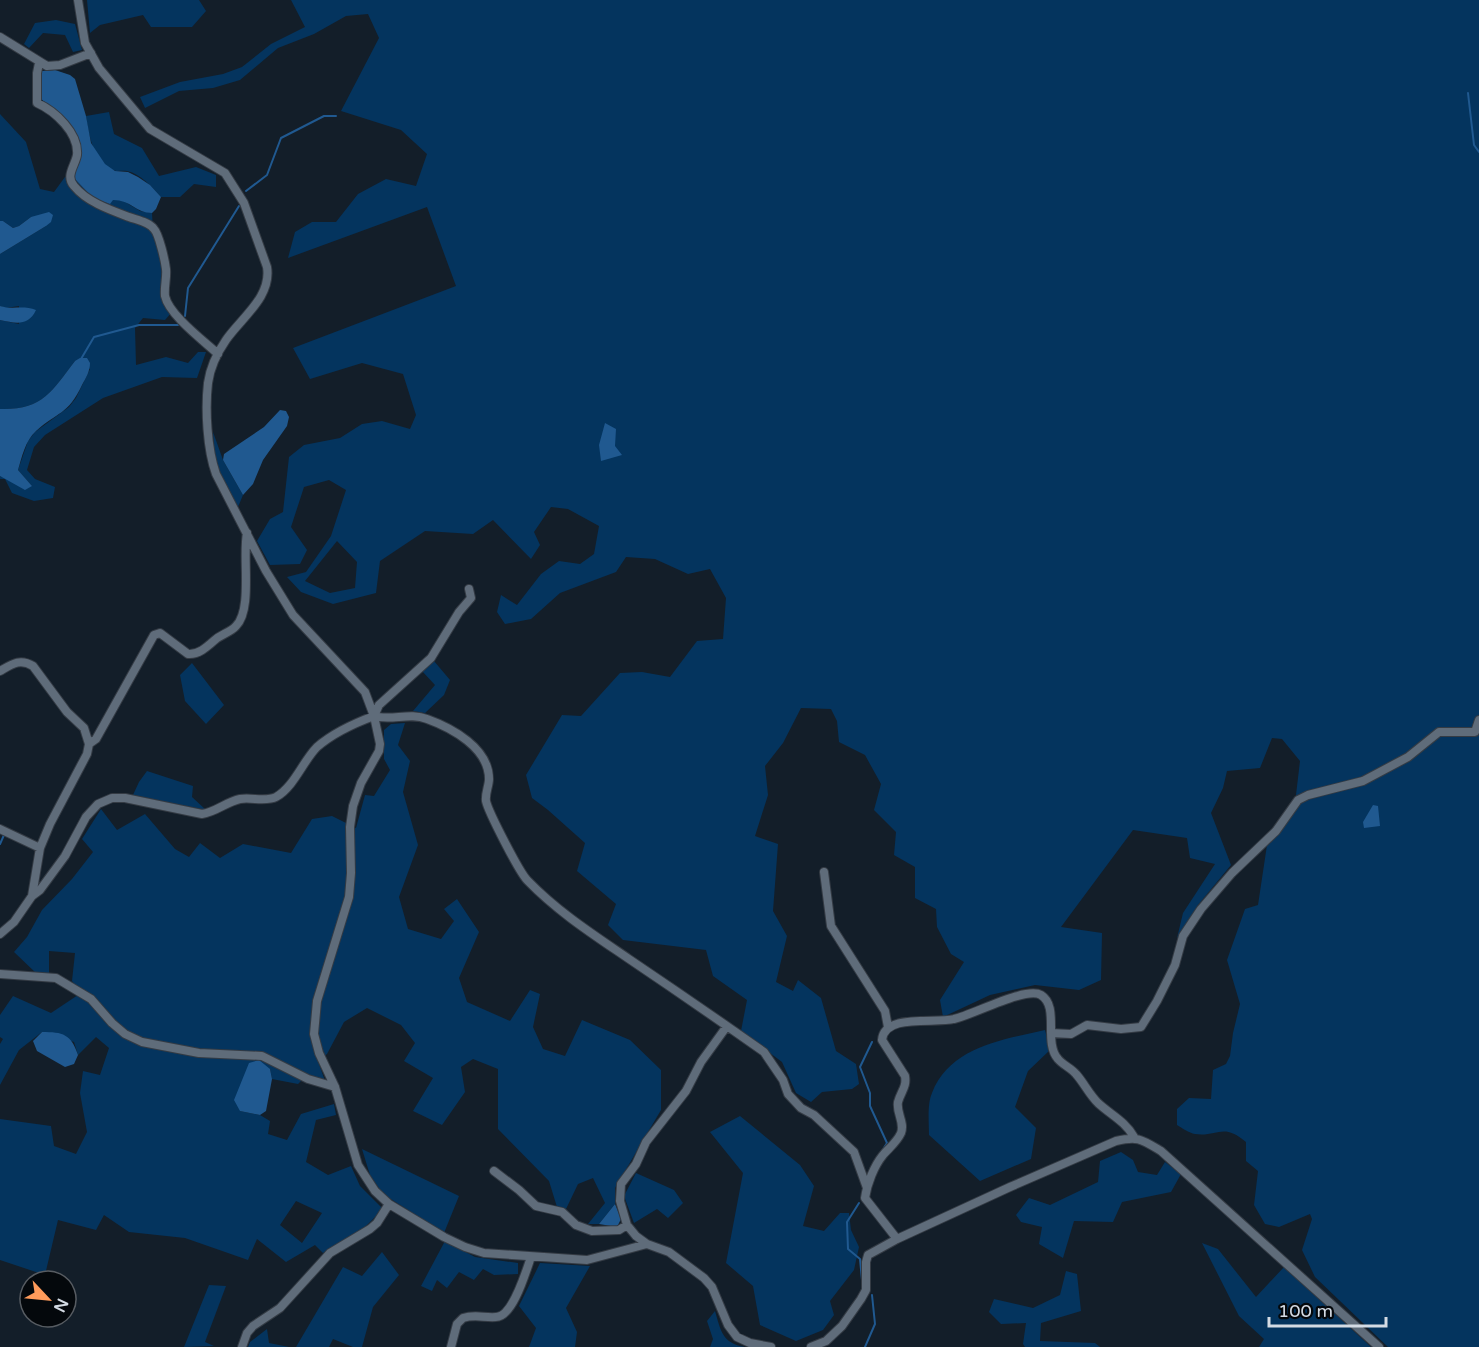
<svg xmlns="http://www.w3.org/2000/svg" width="1479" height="1347" viewBox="0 0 1479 1347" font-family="'Varela Round',sans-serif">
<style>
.green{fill:#04345e;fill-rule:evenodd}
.water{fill:#205990}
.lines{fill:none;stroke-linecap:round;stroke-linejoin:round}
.stream{stroke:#205990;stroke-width:2}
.minor-casing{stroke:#343b44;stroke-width:10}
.minor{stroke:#5f6c7a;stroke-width:8}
</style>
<rect width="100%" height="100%" fill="#131e29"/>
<path class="green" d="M87,0H199L206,11L192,27H151L143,15L100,25L90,33Z
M291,0H1479V1347H1388L1315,1277L1302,1250L1312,1219L1310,1214L1279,1227L1265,1224L1254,1205L1258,1171L1246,1161V1142C1223,1122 1218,1137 1195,1134C1189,1133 1182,1128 1177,1125V1109L1189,1098L1211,1099L1213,1070L1226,1064L1230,1056L1233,1033L1240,1004L1227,960L1245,909L1258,905L1267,845L1297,806L1296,795L1300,761L1282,739L1272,738L1260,768L1227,771L1223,788L1211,813L1231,865L1198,905L1177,938L1183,913L1215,864L1190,858L1187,838L1133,830L1061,927L1102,933L1101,980L1079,990L1035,985L990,995L943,1017L940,1000L964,962L951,954L937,927L936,909L915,898V867L894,855L896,832L874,810L881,784L865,755L839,742L837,721L831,709L801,708L783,743L765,766L768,795L755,836L778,844L773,911L787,936L776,982L793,991L798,980L821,998L836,1051L856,1064L859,1084L852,1089L822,1092L811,1102L796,1093L782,1062L741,1031L747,1000L713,976L706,950L623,940L608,925L616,904L577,871L585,843L548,810L532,798L526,775L562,715L581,716L620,673L642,672L670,677L697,641L723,639L726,598L710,569L688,574L655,559L626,557L616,572L560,593L531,619L505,624L497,612L501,595L517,605L541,574L559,561L580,564L594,554L599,526L568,509L551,507L534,532L540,545L531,559L493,520L473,534L425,531L380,561L376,593L333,604L301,592L287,577L306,572L331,536L346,490L329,480L304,487L291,527L307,550L300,564L270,565L257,541L270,519L283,512L289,457L304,445L340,438L362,424L382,421L410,429L416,415L403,374L362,363L310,379L293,348L456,286L427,207L288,258L295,232L312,222H336L358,194L386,179L416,186L427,154L401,130L341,111L379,38L368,14L346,16L314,34L278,48L240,80L213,88L179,91L145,108L140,97L180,82L223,74L242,67L271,44L305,27ZM337,541L357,562L355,588L330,593L305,581Z
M56,20L75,24L82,50L73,52L65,35L43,33L29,48L24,44L35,23Z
M109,112L114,134L142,148L159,176L196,167L216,175V187L194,184L180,197H161C152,187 141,174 127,171C122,170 117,172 113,170C93,160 89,136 86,116Z
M0,114L26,142L40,189L54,192L65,177L74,178L93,198L122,200L140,211L152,213L153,231L164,270L163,297L172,312L165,320L143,318L135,328L136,365L166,357L188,363L198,352H206L197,378L162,377L103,398L45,435L34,447L27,470L35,479L55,487L53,498L34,501L12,493L5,479H0V476L32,486L18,470L28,441L35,432L69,407L76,398L90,369L75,361C51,392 43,410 0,409V320L19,324V306L6,308L0,306V254L46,226L31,217L19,226L13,228L3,221H0Z
M213,432L223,460L243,495L238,507L215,464Z
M434,661L450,680L444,695L425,713L413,711L435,685L422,671Z
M192,663L224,705L206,724L185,701L180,675Z
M405,723L398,745L410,761L403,792L418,845L399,897L408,929L441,939L454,921L444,909L457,899L479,932L459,978L467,1002L510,1021L530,990L540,994L533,1027L543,1049L565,1056L582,1020L630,1040L661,1070V1110L615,1188V1204L599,1224H588L605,1203L593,1178L578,1184L566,1209L557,1207L549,1181L498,1129V1069L473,1059L461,1067L465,1092L442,1125L413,1111L433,1078L404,1061L415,1043L401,1025L367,1008L344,1022L327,1054L318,1061L325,1081L308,1074L298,1084L272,1079L270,1069L240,1111L260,1115L270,1121L268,1134L287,1140L301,1114L334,1104L336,1115L316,1120L306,1162L328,1175L351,1166L360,1186L383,1209L363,1229L323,1253L315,1245L286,1262L257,1239L248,1260L185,1238L129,1232L104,1215L96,1230L58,1220L45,1275L0,1260V1119L51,1126L54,1146L76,1154L87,1132L80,1093L83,1071L100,1075L109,1048L96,1037L78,1055L74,1042L42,1032L19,1050L0,1085V1044L3,1039L0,1037V1015L13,996L51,1013L81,993L72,981L75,953L49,951V974H37L14,952L27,937L42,910L72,879L93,852L82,839L101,809L117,830L145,814L175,849L189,857L200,843L220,858L243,844L291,853L312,819L332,816L356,828L365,795L374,796L390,770L384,759V730L391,724ZM296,1201L322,1213L302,1243L280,1225Z
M147,771L193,786L192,797L206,810L133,795L139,782Z
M1045,1030L1050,1050L1028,1071L1015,1107L1036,1128L1031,1159L980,1181L929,1135C929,1123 927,1104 932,1093C950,1047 1002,1040 1045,1030Z
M740,1116L800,1165L814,1186L803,1226L824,1231L840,1213H849L851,1230L859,1247L854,1270L830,1301L834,1315L823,1330L796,1341L760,1325L753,1286L726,1263L743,1173L710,1132Z
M362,1149L459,1196L444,1233L383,1194L370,1175Z
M1121,1152L1133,1160L1138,1172L1157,1175L1165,1162L1181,1174L1171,1192L1122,1202L1113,1222L1074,1221L1063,1258L1039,1244L1042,1227L1021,1222L1016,1215L1029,1198L1050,1205L1098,1182L1100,1161Z
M636,1173L674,1190L683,1203L668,1218L657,1209L634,1223L624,1196Z
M445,1241L475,1257L518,1263V1274L494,1275L483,1269L474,1280L459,1272L447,1288L437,1280L432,1291L421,1286Z
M1202,1243L1218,1249L1256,1297L1284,1267L1371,1347H1259L1264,1339L1239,1316Z
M382,1252L399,1275L373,1307L362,1347H353L333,1339L329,1347H296L343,1267L362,1276Z
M540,1263L590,1266L566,1308L577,1332L575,1347H529L536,1328L519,1306Z
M1066,1271L1077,1274L1081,1311L1041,1323L1040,1341L1095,1343L1100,1347H1025L1023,1344L1026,1323L1001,1324L989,1312L994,1299L1033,1308L1060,1295Z
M209,1285L226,1286L205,1342L214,1346L184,1347Z
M715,1311C721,1331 722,1343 745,1347H710L713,1339L707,1321Z
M267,1329L269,1343L289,1347H248L250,1342Z"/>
<path class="water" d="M55,70L70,75L75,79L86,116L91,143L105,164L115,171L128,172L138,177L150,185L161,197L156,209L152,213C136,213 131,200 113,200L110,204L93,198L74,178L80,153L73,130L64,117L41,99L40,77L42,71Z
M49,212L53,215L51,222L46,226L0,254V221H3L13,228L19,226L31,217Z
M0,306C12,310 24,305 36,310C28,327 15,323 0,320Z
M80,358H87L90,363C90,371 86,378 82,385C68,415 57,412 36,431C25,441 22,457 18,470L32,486L25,490L0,476V409C43,410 51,392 75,361Z
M280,410L286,411L289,417L287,426L263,460L253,484L243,495L223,460L224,454L264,427Z
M605,423L616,429L615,446L622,455L601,461L599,445Z
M1373,805L1378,806L1380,826L1364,828L1363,822Z
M42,1032C63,1032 71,1034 78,1055L74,1064L65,1067L37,1051L33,1041Z
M259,1060L270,1069L272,1079L266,1111L260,1115L240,1111L234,1100L249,1063Z
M615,1204L621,1219L617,1227L599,1224Z"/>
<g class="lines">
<path class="stream" d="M1468,93L1474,145L1479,152
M246,191L267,175L281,138L324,116H336
M185,316L188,288L239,206
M81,359L94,337L139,325H178
M0,844L4,835
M872,1042L860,1067L870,1093V1106L887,1143L875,1162
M859,1203L847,1222L848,1249L860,1259L862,1280
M865,1347L875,1324L872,1295"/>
<g class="minor-casing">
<path id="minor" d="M78,0L85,43L99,68L150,129L225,173L244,203L267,267C272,297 241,318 226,340C217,353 210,368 208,383C205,409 207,449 216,474L266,571L293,615L365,692L374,716L380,744L379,751L361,783L353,806L350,827L351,873L349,897L317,1001L314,1034L319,1053L335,1087L358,1165L375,1191L389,1204L444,1237L465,1247L484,1253L587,1260L647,1244
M0,37L47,66L60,65L91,53
M39,63L37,73V103C55,111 79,133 77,155C75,166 65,176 74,186C87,202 110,210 129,217C137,220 149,222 154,229C159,234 165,261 166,269C167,277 164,287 165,296C169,315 204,341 218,354
M0,671C12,664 20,658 33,666L67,712L84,728L89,744L87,754L50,824L40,848L32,896
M374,716L379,705L431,658L459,612L471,598L469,589
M89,744L96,739L154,635L160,633L188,654C199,655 208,646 216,639C222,634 231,632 236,626C253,609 242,556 247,533
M0,829L40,848
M824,872L831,926L885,1011L888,1027
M0,934L14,922L32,896L40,890L65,856L86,817L98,804L112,798H125L202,814C216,812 226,802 240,799C251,797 266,802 276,797C294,787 303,761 317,747C332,734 355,723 374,716C391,721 410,712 427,719C452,728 489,748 489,779C489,786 485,793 486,801C488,811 520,874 528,881C558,912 594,935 629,959C675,990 720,1021 764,1052L783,1080L788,1094L801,1108L814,1115L854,1152L867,1188
M0,974L56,978L91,999L112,1023L125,1034L142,1042L199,1053L262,1056L308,1079L335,1087
M727,1026L701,1062L686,1091L646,1142L636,1164L621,1184L620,1201L627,1225L636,1236L647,1244L669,1252L704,1278L712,1287L728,1325L737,1337L750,1343L771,1347
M1051,1033L1071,1034L1087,1025L1121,1029L1141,1027L1157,1001L1175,965L1183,936L1201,909L1232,873L1276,831L1298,800L1308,795L1363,781L1408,757L1439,732H1475L1479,720
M494,1171L519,1190L536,1206L562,1212L576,1225L592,1231L619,1230L627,1225
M897,1239L865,1198C867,1184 874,1166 883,1155C889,1148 897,1142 901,1133C905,1122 896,1113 898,1102C901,1091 907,1087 905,1076L882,1040C884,1013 935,1024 954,1019C973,1015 1026,986 1041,995C1060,1007 1043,1042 1058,1059C1063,1065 1071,1068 1076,1074C1084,1083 1089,1094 1098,1103C1111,1115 1125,1121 1134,1137
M242,1347L247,1333L253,1326L280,1308L330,1253L370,1229L377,1223L389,1204
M451,1347L457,1324L463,1318C475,1314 484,1318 496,1317C513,1317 526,1271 531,1257
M811,1347L826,1341L842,1326L861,1299L866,1290V1262L868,1255L897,1239L1010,1187L1116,1141C1138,1136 1141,1139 1161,1151L1379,1347"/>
</g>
<use href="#minor" class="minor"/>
</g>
<g transform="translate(48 1299) rotate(116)"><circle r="28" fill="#04080c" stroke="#575c62" stroke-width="1.5"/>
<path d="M0-4.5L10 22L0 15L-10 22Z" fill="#ff9b5b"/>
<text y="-9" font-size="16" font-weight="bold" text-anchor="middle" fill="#d4dbe4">N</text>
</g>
<path d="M1269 1317v9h117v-9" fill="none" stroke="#d4dbe4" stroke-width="3"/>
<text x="1278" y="1317" font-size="18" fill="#d4dbe4" stroke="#04080c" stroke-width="4.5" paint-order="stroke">100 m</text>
</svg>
